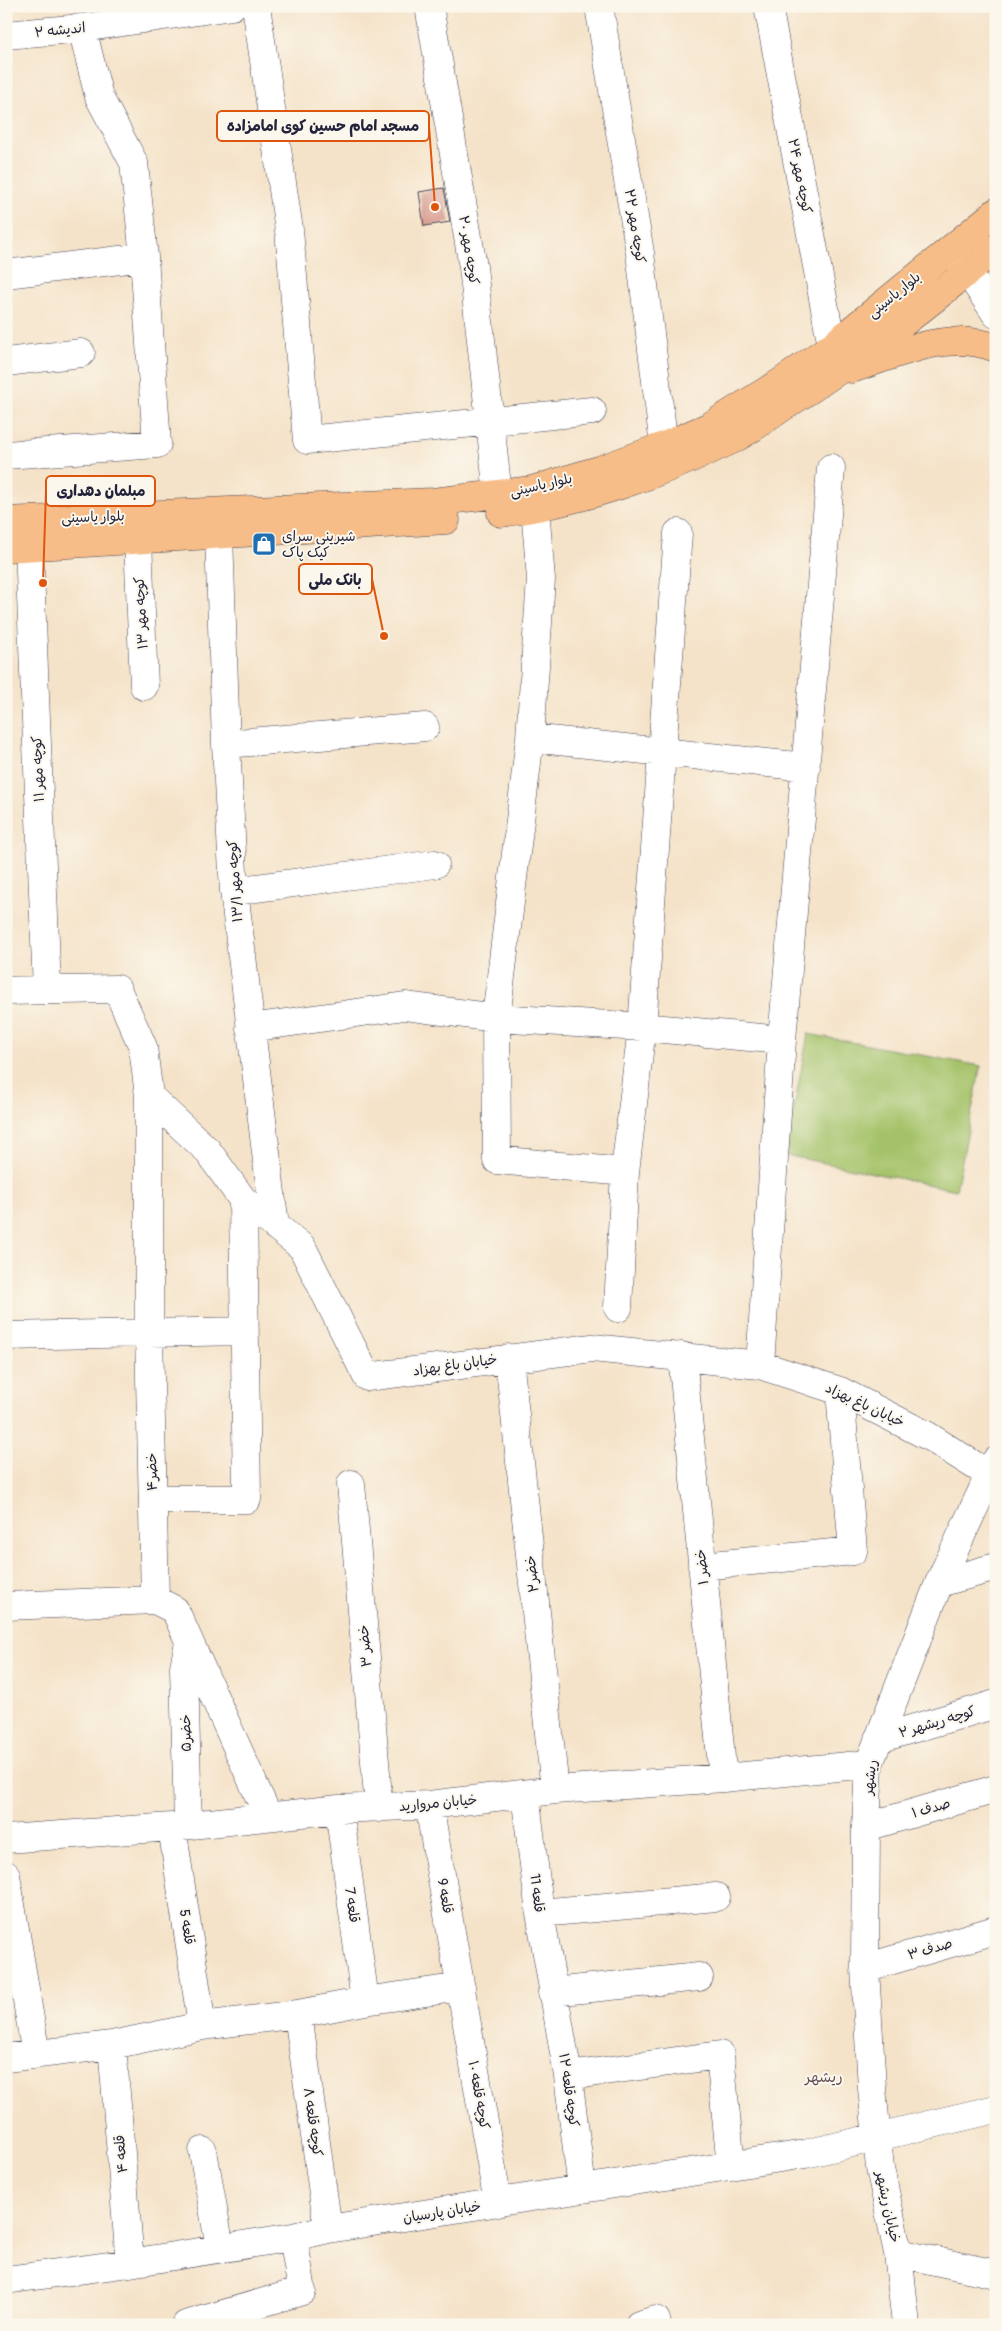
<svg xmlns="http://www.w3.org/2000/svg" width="1002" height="2331" viewBox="0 0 1002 2331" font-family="Pangolin,'Playpen Sans Arabic',sans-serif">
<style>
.green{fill:#a4c269;stroke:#637252}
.building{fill:#d59386}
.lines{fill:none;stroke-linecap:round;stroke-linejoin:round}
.minor-casing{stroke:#423f50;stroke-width:29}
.major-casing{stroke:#423f50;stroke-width:29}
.minor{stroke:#fff;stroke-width:28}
.major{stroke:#f7bd88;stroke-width:28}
.labels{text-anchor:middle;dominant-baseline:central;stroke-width:4;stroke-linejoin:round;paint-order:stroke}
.street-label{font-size:14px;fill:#22223b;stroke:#fbf7ec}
.poi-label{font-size:14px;fill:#22223b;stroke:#fbf7ec;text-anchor:start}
.neighbourhood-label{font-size:15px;fill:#614a55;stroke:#fbf7ec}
.leader{fill:none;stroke:#de560e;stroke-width:2}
.callout-dot{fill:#de560e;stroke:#fbf7ec;stroke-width:2}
.callout{fill:#fbf7ec;stroke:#de560e;stroke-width:2}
.callout-label{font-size:15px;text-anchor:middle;font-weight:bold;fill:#22223b}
</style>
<rect width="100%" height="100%" fill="#fbf7ec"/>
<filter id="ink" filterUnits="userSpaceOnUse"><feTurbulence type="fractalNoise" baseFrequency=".02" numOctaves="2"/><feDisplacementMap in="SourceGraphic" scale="10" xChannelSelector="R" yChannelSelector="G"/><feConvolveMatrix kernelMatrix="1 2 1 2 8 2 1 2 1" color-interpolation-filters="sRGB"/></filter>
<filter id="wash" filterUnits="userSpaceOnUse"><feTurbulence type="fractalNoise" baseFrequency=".0096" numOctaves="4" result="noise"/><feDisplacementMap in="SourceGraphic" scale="20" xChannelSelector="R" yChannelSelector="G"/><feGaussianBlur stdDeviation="1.12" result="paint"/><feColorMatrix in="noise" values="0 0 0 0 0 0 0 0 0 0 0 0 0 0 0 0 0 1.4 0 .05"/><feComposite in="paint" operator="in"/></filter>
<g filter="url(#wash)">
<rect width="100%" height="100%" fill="#f5e3c9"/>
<path class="green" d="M808,1034L981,1066L956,1190L785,1155Z"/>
<g id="blocks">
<path class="building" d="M444,188L450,222L424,226L419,192Z"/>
</g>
</g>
<g filter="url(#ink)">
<use href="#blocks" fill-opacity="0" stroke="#423f50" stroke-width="1"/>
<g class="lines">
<g class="minor-casing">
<path id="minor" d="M256,6L289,230L307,440L592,411
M429,6L473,267L498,495
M599,6L640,253L664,446
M768,6L832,346
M6,35L82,28L232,6
M954,251L996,314
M6,274L144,257
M6,362L81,353
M6,455L157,444L144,257L134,163L99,97L82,28
M535,509L541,579L530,738L496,1018L497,1160L625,1172
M219,535L226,744L234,891L275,1226
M138,540L144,686
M29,547L47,990
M530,738L806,767
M226,744L425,727
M234,891L435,864
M6,991L117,989L143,1047L149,1096L207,1150L243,1200L302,1247L367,1377L592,1348L760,1365L840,1391L928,1436L990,1475
M250,1028L405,1006L496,1018L642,1027L782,1040
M149,1096V1333L155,1600L175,1610L268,1816
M618,1308L625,1172L642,1027L678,533
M6,1336L243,1331
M682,1356L723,1778
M509,1358L555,1790
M760,1365L782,1040L831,468
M351,1484L379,1808
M153,1499H247L243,1200
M702,1566L853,1551L840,1391
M939,1583L996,1567
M6,1606L155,1600
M878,1739L996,1704
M525,1794L540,1913L568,2076L582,2189
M429,1805L498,2203
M339,1809L365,2001
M188,1825L184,1667L189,1642
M172,1827L202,2026
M866,1827L996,1789
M6,1839L172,1827L339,1809L429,1805L555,1790L723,1778L869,1764
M6,1875L36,2055
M540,1913L716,1897
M865,1968L996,1930
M552,1992L699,1977
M298,2014L328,2229
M112,2045L130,2263
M6,2058L112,2045L202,2026L298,2014L365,2001L461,1987
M568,2076L720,2055L731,2166
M203,2151L220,2248
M898,2253L996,2274
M6,2280L130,2263L293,2237L328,2229L805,2154L996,2109
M186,2325L302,2291L293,2237
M639,2325L656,2320L657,2325
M906,2325L898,2253L880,2168L872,2088L865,1968L866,1827L869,1764L939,1583L996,1461"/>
</g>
<g class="major-casing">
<path id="major" d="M852,369C898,354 949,329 996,348
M501,513C583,502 658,475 732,440C751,430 768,417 786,405C860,359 929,304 996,248
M6,521L433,502L532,490L599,470L664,446L710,426L781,382L832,346L996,212
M6,548L446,520"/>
</g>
<use href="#minor" class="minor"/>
<use href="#major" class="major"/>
</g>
</g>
<defs>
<g id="shop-square" transform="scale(1.25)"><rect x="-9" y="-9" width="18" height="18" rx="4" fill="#1f6fb2" stroke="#fbf7ec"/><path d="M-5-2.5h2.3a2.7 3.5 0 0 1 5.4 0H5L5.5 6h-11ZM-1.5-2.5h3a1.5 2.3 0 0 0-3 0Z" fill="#fff"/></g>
</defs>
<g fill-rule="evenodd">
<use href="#shop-square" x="264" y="544"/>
</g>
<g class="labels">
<g class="street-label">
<text transform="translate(60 30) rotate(-6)">اندیشه ۲</text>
<text transform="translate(800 176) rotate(79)">کوچه مهر ۲۴</text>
<text transform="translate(635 226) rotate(81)">کوچه مهر ۲۲</text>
<text transform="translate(469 250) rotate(81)">کوچه مهر ۲۰</text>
<text transform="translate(894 295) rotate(-39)">بلوار یاسینی</text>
<text transform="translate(541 485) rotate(-13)">بلوار یاسینی</text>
<text transform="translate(93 517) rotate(-2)">بلوار یاسینی</text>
<text transform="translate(141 613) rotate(-93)">کوچه مهر ۱۳</text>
<text transform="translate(38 769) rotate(-92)">کوچه مهر ۱۱</text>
<text transform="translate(235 881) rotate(-94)">کوچه مهر ۱۳/۱</text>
<text transform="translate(455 1365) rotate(-8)">خیابان باغ بهزاد</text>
<text transform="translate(865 1405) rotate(25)">خیابان باغ بهزاد</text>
<text transform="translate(152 1472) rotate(-91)">خضر۴</text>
<text transform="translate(702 1567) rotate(-96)">خضر ۱</text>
<text transform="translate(532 1574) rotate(-96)">خضر۲</text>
<text transform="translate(365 1646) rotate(-95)">خضر ۳</text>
<text transform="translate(937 1722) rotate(-17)">کوچه ریشهر ۲</text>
<text transform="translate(186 1733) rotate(-91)">خضر۵</text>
<text transform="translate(870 1777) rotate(-83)">ریشهر</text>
<text transform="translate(438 1803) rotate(-5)">خیابان مروارید</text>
<text transform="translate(931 1808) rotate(-16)">صدف ۱</text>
<text transform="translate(537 1893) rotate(83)">قلعه 11</text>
<text transform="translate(445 1896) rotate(80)">قلعه 9</text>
<text transform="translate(352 1905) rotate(82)">قلعه 7</text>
<text transform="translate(187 1927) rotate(81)">قلعه 5</text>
<text transform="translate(930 1949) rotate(-16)">صدف ۳</text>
<text transform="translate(569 2090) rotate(82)">کوچه قلعه ۱۲</text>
<text transform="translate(479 2095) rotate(80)">کوچه قلعه ۱۰</text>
<text transform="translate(313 2122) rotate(82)">کوچه قلعه ۸</text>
<text transform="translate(121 2154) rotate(-95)">قلعه ۴</text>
<text transform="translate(888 2207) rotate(78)">خیابان ریشهر</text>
<text transform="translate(442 2212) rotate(-9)">خیابان پارسیان</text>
</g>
<g class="poi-label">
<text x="282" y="536">شیرینی سرای<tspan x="282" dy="16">کیک پاک</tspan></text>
</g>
<g class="neighbourhood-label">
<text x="824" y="2077">ریشهر</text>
</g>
</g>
<path class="leader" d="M435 207L429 126M43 583L46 491M384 636L372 579"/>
<g class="callout-dot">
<circle cx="435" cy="207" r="5"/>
<circle cx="43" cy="583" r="5"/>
<circle cx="384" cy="636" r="5"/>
</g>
<g class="callout">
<rect x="217" y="111" width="212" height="30" rx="5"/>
<rect x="46" y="476" width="109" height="30" rx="5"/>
<rect x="299" y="564" width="73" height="30" rx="5"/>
</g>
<g class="callout-label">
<text x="323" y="131">مسجد امام حسین کوی امامزاده</text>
<text x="101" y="496">مبلمان دهداری</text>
<text x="335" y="585">بانک ملی</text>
</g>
<rect width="1002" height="2331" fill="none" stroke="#fbf7ec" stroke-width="25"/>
</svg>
